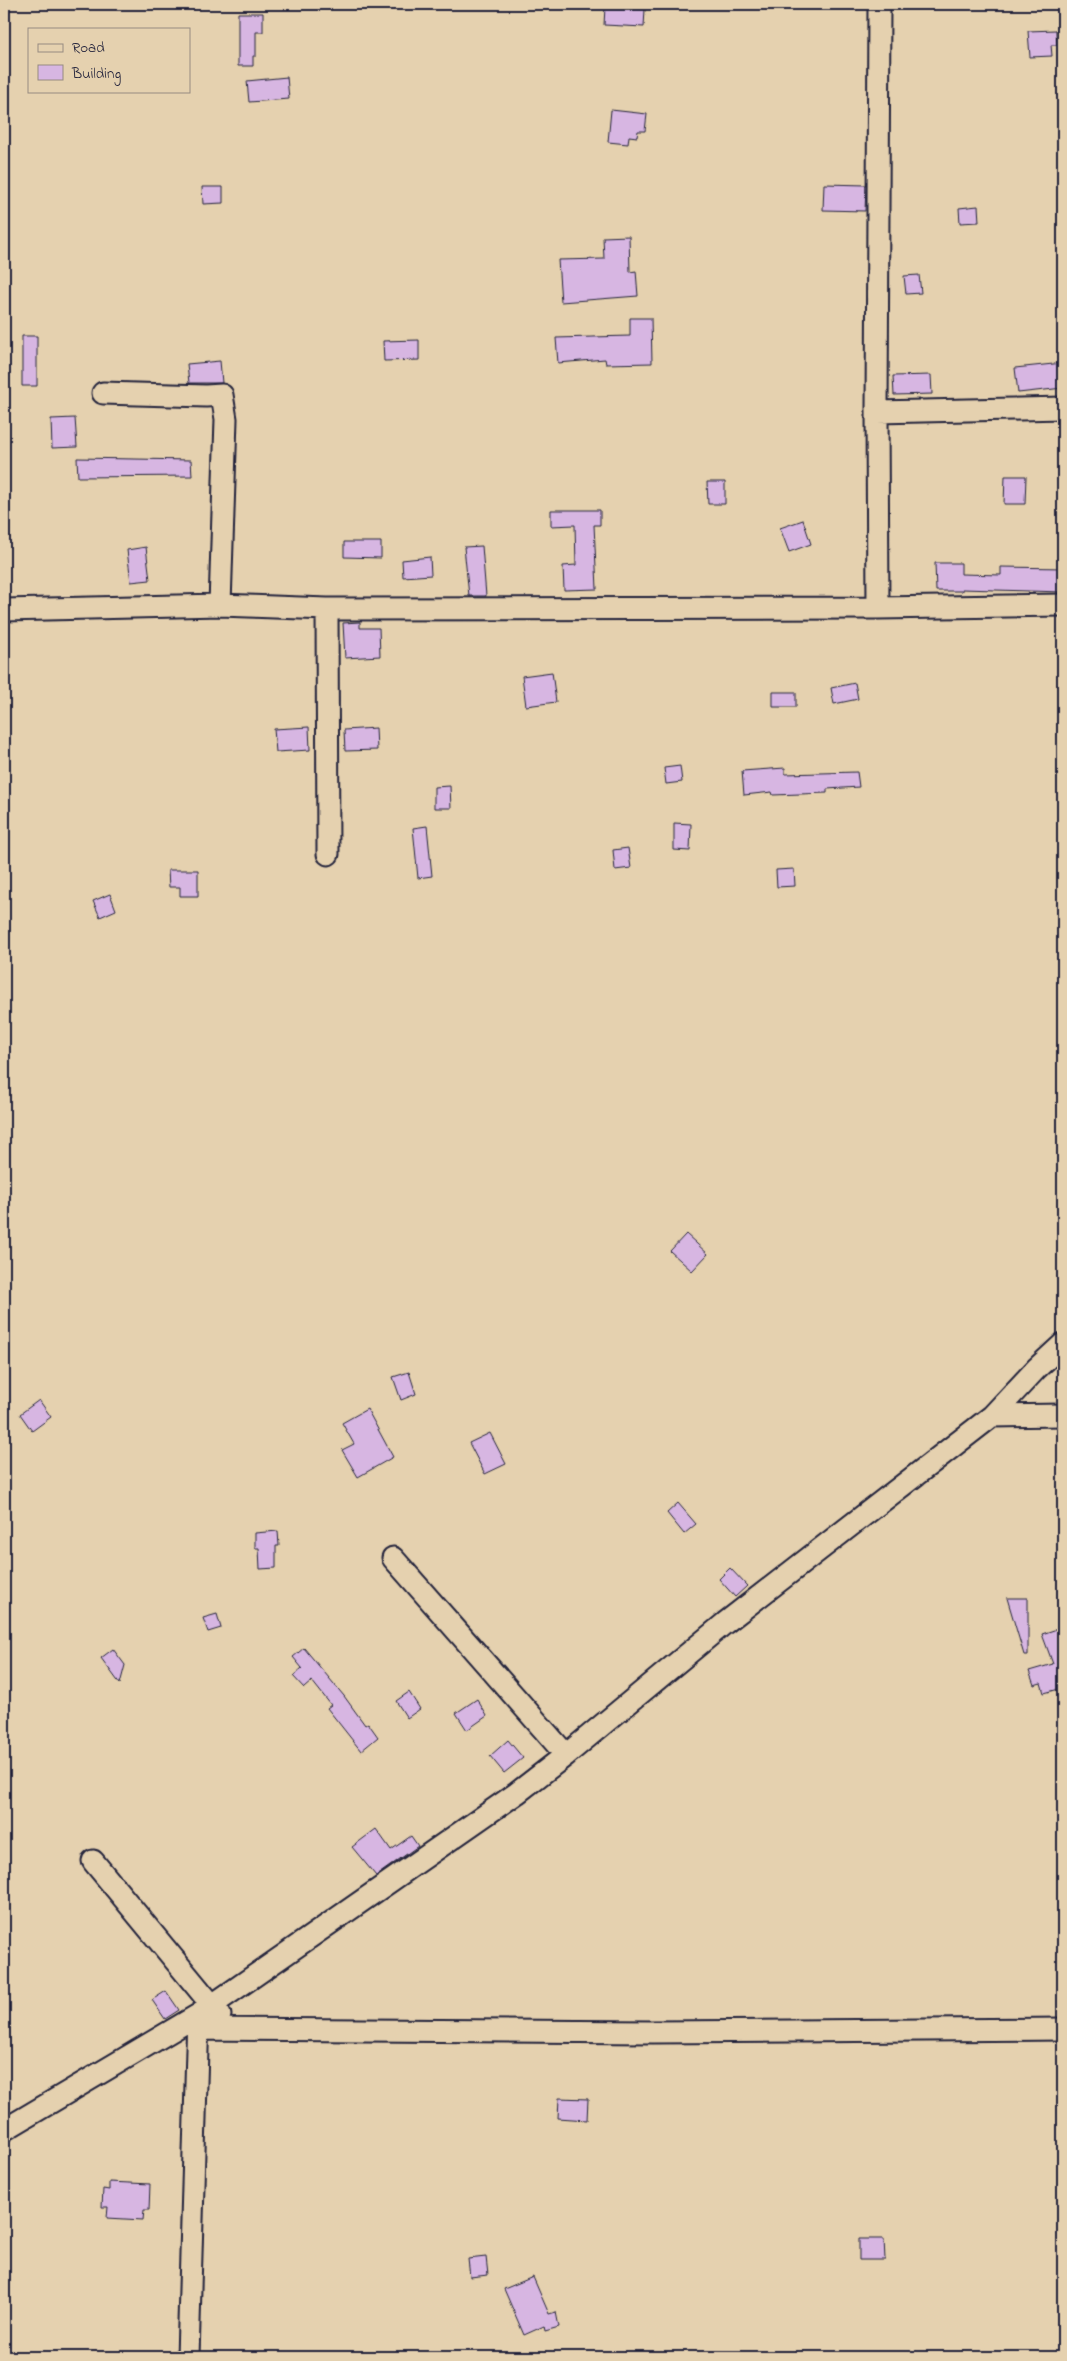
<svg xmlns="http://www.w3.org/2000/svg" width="1067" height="2361" viewBox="0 0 1067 2361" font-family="'Indie Flower',sans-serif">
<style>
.building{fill:#d7b6e2;stroke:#22223b}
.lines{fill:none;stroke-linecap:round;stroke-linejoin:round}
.street-casing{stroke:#22223b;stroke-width:25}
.street{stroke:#e5d1af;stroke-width:21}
</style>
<rect width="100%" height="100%" fill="#e5d1af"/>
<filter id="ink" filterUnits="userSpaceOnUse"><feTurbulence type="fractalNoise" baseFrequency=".02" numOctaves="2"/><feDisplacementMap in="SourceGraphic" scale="10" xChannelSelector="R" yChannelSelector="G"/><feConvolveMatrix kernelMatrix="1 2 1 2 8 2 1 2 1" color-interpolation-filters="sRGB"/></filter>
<g filter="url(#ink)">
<path class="building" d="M605,7L645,9L644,27L604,25Z
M238,13H263V32H256V56H253V66H238Z
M1056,30L1057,45H1051L1052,56L1030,57L1028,31Z
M287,77L289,99L249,102L247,81Z
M611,110L647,114L645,131H638L637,137L629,136L628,144L608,142Z
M824,184L866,185L865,211L823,210Z
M202,187H223V203L203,204Z
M978,206L979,222L960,223L959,208Z
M629,236L630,272L636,271L638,296L561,302L558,260L604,259L603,237Z
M919,275L921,293L906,294L904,276Z
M630,318H651L652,363L606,364L605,359L558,363L556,338L630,336Z
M22,336H37V386H22Z
M419,340V360L384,361L383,341Z
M220,361L222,383H189L187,364Z
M1063,363V388L1018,393L1015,368Z
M931,375L932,394L894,395L893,376Z
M75,418L77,447L52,448L51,419Z
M77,458L191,460L192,476L78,477Z
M1005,476H1026L1025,504H1004Z
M707,482H725V504H708Z
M551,510H600V525H594L597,589L564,590L563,566L576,565L575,525L551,526Z
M803,520L811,544L789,552L780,528Z
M344,542H381V558L344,557Z
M482,546L486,596H469L464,547Z
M146,547L150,580L131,582L127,550Z
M430,557L431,575L403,577L402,560Z
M935,563H961V574L1001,575V567L1063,568V592L962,589V591H936Z
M360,622V628H379L380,656L345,658L343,623Z
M552,672L556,702L526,706L522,676Z
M855,683L858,699L834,704L831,688Z
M773,692H796V707H773Z
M309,727L310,750L276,752L274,729Z
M376,728L377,750L345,751L344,730Z
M680,766L682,782L666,784L664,768Z
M785,768V774L857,772L859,787L827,789V793L773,795L772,792L744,795L742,771Z
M450,786L451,808H434V787Z
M674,823L691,824L690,851L674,850Z
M427,826L432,876L418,878L413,828Z
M628,848L631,868L615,870L613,850Z
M794,869L795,886L777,887L776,870Z
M168,870H198V896H180V887H169Z
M110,894L116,910L100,917L93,901Z
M686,1234L708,1254L692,1271L670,1251Z
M409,1372L416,1394L401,1400L393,1377Z
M39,1400L51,1417L32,1431L20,1414Z
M367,1409L393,1457L358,1477L342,1450L354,1444L342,1423Z
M490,1433L506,1464L485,1474L469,1443Z
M678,1503L696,1524L684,1534L667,1513Z
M278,1531L279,1546H276V1568L260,1569L259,1548H255V1533Z
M730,1568L747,1586L735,1597L719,1579Z
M1007,1598H1028V1655H1024Z
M217,1614L221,1628L208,1632L203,1618Z
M1063,1627V1688L1044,1693L1041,1683L1034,1685L1029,1671L1053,1664L1042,1634Z
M304,1648L344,1696L365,1725L368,1723L378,1737L361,1751L327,1708L331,1705L312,1681L304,1688L293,1676L302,1668L293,1657Z
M113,1649L125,1665L120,1684L101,1658Z
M409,1692L420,1709L407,1718L396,1701Z
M477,1699L487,1716L467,1730L456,1713Z
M508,1740L523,1758L504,1773L490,1756Z
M376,1829L391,1850L411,1836L418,1846L376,1876L352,1847Z
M166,1991L179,2010L165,2019L152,2000Z
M559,2098L588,2099L587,2120L558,2118Z
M109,2182L150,2184L149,2210H144L143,2220L107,2218L108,2207H102L103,2189L109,2190Z
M859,2239H884L885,2260H859Z
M486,2257L488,2275L470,2277L468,2259Z
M533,2277L549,2314L556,2312L559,2327L545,2331L544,2326L524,2335L504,2289Z"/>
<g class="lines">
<g class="street-casing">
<path id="street" d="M103,393L206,396L222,395L226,419L220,605
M877,412L1063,408
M878,608L877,412L879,4
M327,609L328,854
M4,610L220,605L327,609L878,608L1063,605
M992,1416L1063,1415
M393,1558L566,1755
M93,1861L220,2015
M198,2029L653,2032L1063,2029
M4,2130L198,2015L517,1793L566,1755L725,1623L992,1416L1037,1368L1063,1344
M188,2357L198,2015"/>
</g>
<use href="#street" class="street"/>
</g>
</g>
<rect width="1067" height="2361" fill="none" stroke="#e5d1af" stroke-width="20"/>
<rect x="10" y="10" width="1047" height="2341" fill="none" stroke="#22223b" stroke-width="2" filter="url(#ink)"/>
<rect x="28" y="28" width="162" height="65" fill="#e5d1af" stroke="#978b81"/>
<rect x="38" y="44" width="25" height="8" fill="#e5d1af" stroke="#978b81"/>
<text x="72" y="52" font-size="15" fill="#22223b">Road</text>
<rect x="38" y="65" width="25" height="15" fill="#d7b6e2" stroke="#978b81"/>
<text x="72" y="78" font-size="15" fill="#22223b">Building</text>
</svg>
